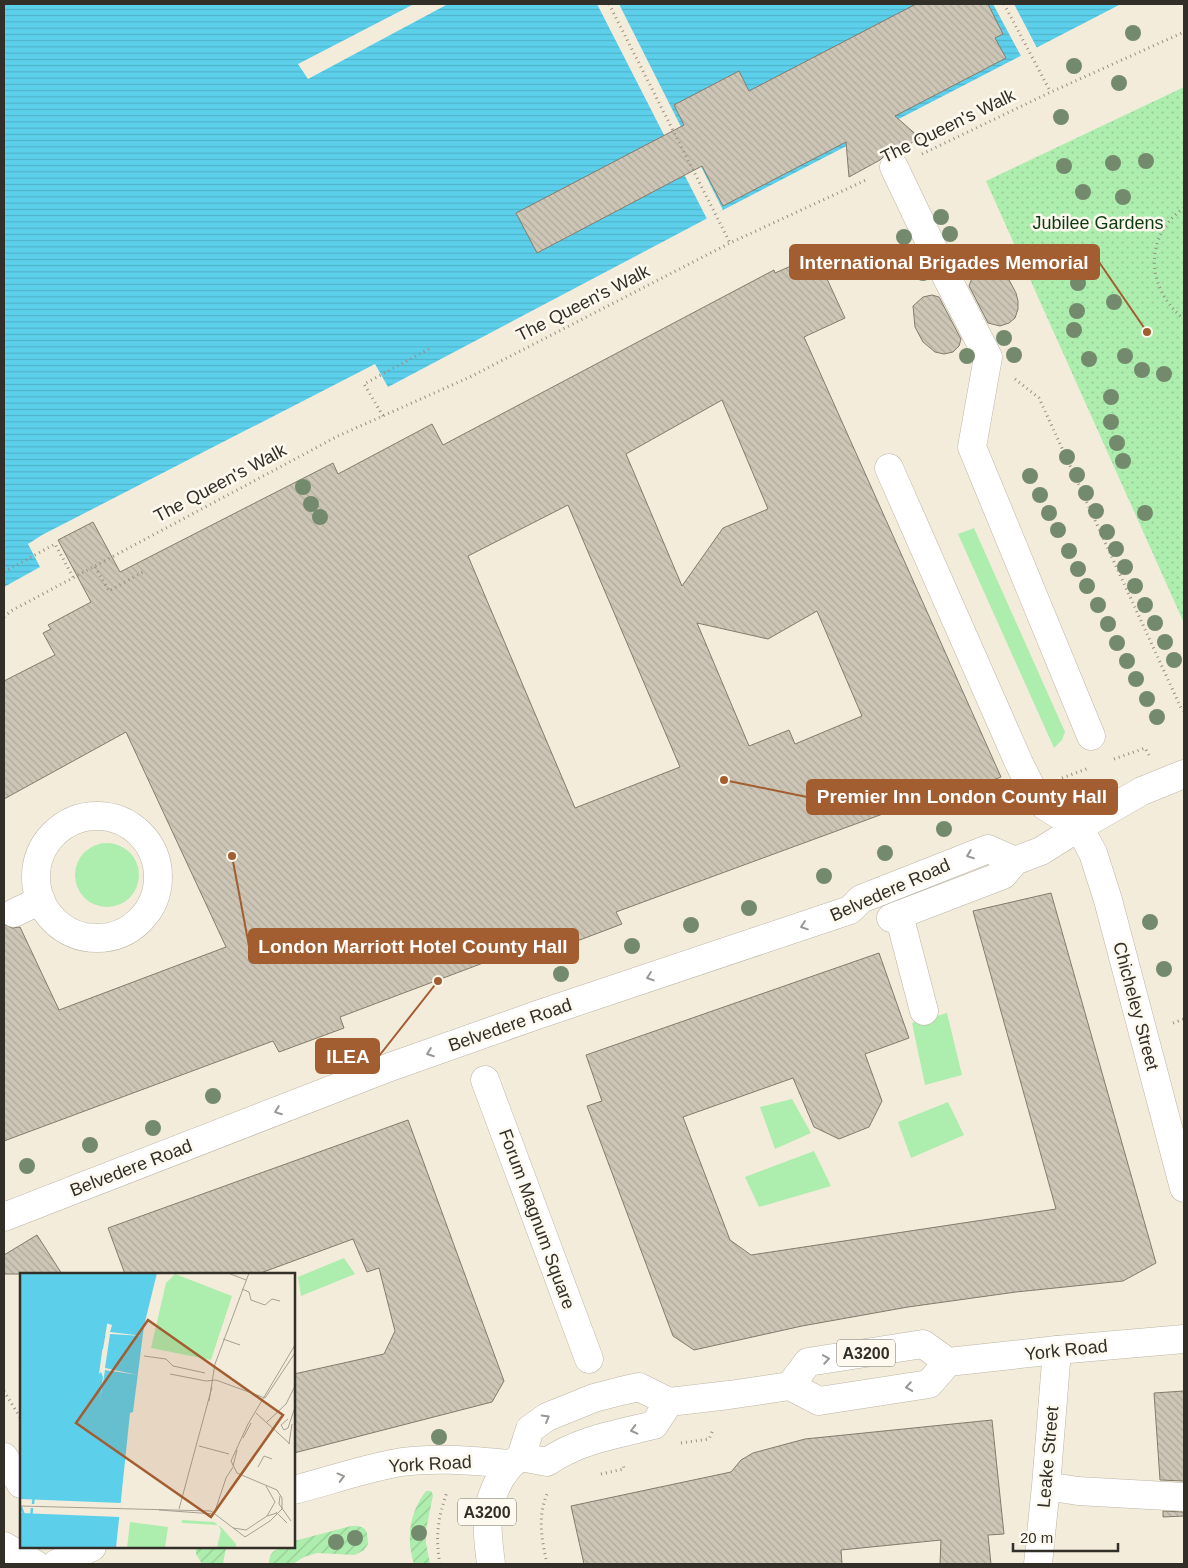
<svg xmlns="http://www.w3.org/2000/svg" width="1188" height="1568" viewBox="0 0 1188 1568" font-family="Arial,sans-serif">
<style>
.grass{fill:#adedad}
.park{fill:url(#park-dots)}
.garden{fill:url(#garden-furrows)}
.water{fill:url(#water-rules)}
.pier{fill:#f4ecdb}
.building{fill:url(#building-back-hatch);stroke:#837c6d;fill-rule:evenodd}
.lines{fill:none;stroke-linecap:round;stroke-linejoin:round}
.minor-casing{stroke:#bcb5a5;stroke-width:29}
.major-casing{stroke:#bcb5a5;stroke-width:29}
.path{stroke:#959084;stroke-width:3;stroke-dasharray:1 4;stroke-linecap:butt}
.minor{stroke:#fff;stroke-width:28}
.major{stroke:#fff;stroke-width:28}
.tree{fill:#748a6c}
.oneway{stroke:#989794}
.labels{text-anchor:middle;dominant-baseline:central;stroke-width:5;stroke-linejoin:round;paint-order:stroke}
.shield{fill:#fef9ef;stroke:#6f6c64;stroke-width:1}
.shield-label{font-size:16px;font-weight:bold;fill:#322f29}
.street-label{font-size:18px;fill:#322f29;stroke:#fef9ef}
.park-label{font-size:18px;fill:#0c3a11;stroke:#fef9ef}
.inset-river{fill:none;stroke:#5cd0eb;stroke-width:2.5}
.inset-road{fill:none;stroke:#a6a094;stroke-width:1}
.view{fill:#a25d30;fill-opacity:0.15;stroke:#a25d30;stroke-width:2.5}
.inset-edge{fill:none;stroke:#322f29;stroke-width:2.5}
.leader{fill:none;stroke:#a25d30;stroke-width:2}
.callout-dot{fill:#a25d30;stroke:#fef9ef;stroke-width:2}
.callout{fill:#a25d30;stroke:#a25d30;stroke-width:2}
.callout-label{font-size:19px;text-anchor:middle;font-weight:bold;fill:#fff}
</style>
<defs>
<pattern id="park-dots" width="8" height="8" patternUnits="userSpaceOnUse" patternTransform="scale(1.25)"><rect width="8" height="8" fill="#adedad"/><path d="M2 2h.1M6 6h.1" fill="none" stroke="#95cc95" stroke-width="1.8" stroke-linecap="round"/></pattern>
<pattern id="garden-furrows" width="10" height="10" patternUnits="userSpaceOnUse" patternTransform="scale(1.25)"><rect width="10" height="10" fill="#adedad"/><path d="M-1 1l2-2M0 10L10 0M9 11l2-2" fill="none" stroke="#95cc95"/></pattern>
<pattern id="water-rules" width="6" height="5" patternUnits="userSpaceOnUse" patternTransform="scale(1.25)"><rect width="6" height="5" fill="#5cd0eb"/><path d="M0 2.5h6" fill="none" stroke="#50b3ca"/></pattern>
<pattern id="building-back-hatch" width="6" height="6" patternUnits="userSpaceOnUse" patternTransform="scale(1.25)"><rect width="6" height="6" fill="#cdc6b6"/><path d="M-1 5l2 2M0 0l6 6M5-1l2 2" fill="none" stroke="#b0aa9c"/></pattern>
</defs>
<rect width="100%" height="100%" fill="#f4ecdb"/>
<path class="grass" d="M974,528L1065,732L1062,740L1054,748L958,534Z
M75 875a32 32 0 1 1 64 0a32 32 0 1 1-64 0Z
M947,1013L962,1075L925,1085L912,1023Z
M792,1099L811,1133L775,1149L760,1107Z
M948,1102L964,1135L911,1158L898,1122Z
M814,1151L831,1186L759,1207L745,1177Z
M344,1258L355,1274L301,1296L298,1277Z"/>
<path class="park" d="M1184,87V623L986,181Z"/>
<path class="garden" d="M426,1491H431L433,1495L426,1530V1543L430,1564H414C406,1539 409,1513 426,1491Z
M351,1526H358L364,1528L367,1533L368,1544L364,1550L355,1555L317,1553L304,1557L293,1564H269C269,1548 281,1547 294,1547V1541Z
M196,1547H226L223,1564H202L196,1554Z"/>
<path class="water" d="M4,4H1121L723,210L388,387L375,364L42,535L28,544L40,567L4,587Z"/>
<path class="pier" d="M414,4H448L308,79L298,64Z
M597,4H619L723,210L707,219Z
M993,4H1014L1037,48L1021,56Z"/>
<path class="building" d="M916,4H988L1003,34L995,38L1006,58L895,116L920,138L896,152L887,153L880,160L849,177L846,142L723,206L702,166L537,253L516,213L684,125L674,105L739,71L749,91Z
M816,255L845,318L804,337L1001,777L932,804L929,797L616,912L622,924L556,949L552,937L340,1017L344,1028L279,1052L273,1041L4,1141V924L12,928L20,927L59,1010L226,947L126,732L4,799V681L55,655L43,633L51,629L48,625L91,602L58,540L93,522L120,572L333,463L338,474L432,424L443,445L774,270L775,273ZM722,400L768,509L723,528L682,586L626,454ZM568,505L680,767L575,808L468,556ZM817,611L862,716L795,744L789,730L749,746L697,623L768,639Z
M991,265L1008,278L1016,293L1018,301V309L1015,318L1009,323L1000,326L988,323L969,286L974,273L980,268Z
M932,295L939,297L961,339L959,346L953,352L944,354L935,352L923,342L915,327L913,306L923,297Z
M1051,893L1156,1263L1123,1281L1016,1292L908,1307L802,1326L694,1350L673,1336L587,1106L602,1101L586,1055L879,953L909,1038L865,1054L882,1101L869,1127L839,1139L814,1127L793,1078L683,1117L730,1240L751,1255L1056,1209L973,911Z
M408,1120L504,1381L492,1402L294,1453V1374L384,1354L395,1331L379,1268L367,1272L353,1239L258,1274H125L108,1228Z
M37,1235L62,1274H4V1255Z
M1184,1391V1481L1160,1480L1154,1393Z
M992,1420L1004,1534L988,1535L991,1564H940L941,1540L841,1550L842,1564H584L571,1506L731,1472L741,1460L753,1453L805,1439Z
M1163,1511L1184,1512V1516L1163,1517Z"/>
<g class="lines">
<g class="minor-casing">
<path id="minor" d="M894,167L945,274L988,357L972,447L1091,736
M889,468L1019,763L1032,789L1045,806L1079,827L1093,853L1108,900L1184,1188
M36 877a61 61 0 1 1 122 0a61 61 0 1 1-122 0Z
M14,913L41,900
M899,915L924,1011
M891,918L1003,875L1015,861L1041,851L1079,827L1142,791L1184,774
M485,1080L589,1359
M4,1217L390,1067L537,1015L850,910L861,899L988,849L1015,861
M1046,1486L1078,1491L1184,1497
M294,1490C329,1481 365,1468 402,1462C436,1457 474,1461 509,1464
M56,1564L92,1547
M1038,1564L1046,1486L1057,1350"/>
</g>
<g class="major-casing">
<path id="major" d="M790,1386L808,1362L923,1344L948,1362L1057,1350L1184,1339
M4,1457L21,1484
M521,1457L547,1462C579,1440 617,1434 654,1425L669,1402
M4,1546L35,1564
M491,1564C487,1532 483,1509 500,1479C507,1468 510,1464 521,1457L530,1429L547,1417L594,1398L621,1391L639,1387L669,1402L729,1395L790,1386L819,1401L929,1384L948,1362"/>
</g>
<path class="path" d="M609,4L730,243
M1004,4L1050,91
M922,154L1051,92L1184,32
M1184,208C1143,236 1146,289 1184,319
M1015,379L1039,398L1181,708L1184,711
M383,416L364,384L431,348
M95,567L109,591L143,572
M4,572L55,544L73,577
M4,617L11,611L338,436L470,377L730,243L866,180
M1114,759L1145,748L1149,755
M1062,778L1089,768
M1173,1023L1184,1019
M4,1391L21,1419
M681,1443L709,1439L713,1430
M601,1474L624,1469L623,1464
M440,1564C435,1538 438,1517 447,1492
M547,1564C542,1540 537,1518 547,1494"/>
<use href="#minor" class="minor"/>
<use href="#major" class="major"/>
</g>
<g class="tree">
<circle cx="1133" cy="33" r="8"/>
<circle cx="1074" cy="66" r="8"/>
<circle cx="1119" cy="83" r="8"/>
<circle cx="1061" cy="117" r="8"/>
<circle cx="1146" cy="161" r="8"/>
<circle cx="1113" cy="163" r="8"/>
<circle cx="1064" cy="166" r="8"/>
<circle cx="1083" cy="192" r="8"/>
<circle cx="1123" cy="197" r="8"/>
<circle cx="941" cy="217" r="8"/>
<circle cx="950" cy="234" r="8"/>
<circle cx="904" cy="237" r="8"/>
<circle cx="923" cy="273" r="8"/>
<circle cx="1078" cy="283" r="8"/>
<circle cx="1114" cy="302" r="8"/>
<circle cx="1077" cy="311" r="8"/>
<circle cx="1074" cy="330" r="8"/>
<circle cx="1004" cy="338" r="8"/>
<circle cx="1014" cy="355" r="8"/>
<circle cx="967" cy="356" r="8"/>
<circle cx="1125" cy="356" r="8"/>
<circle cx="1089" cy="359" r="8"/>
<circle cx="1142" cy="370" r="8"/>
<circle cx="1164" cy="374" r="8"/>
<circle cx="1111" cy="397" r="8"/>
<circle cx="1111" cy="422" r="8"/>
<circle cx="1117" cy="443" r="8"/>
<circle cx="1067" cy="457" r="8"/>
<circle cx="1123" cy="461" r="8"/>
<circle cx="1077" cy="475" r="8"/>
<circle cx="1030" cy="476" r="8"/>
<circle cx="303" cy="487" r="8"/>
<circle cx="1086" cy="493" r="8"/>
<circle cx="1040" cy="495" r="8"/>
<circle cx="311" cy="504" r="8"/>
<circle cx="1096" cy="511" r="8"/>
<circle cx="1049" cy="513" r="8"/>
<circle cx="1145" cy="513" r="8"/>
<circle cx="320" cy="517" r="8"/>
<circle cx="1058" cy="530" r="8"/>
<circle cx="1107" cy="532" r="8"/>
<circle cx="1116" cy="549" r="8"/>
<circle cx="1069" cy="551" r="8"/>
<circle cx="1125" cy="567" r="8"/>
<circle cx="1078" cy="569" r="8"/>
<circle cx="1087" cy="586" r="8"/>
<circle cx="1135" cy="586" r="8"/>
<circle cx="1098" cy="605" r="8"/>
<circle cx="1145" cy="605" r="8"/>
<circle cx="1155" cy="623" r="8"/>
<circle cx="1108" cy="624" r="8"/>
<circle cx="1165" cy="642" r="8"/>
<circle cx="1117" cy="643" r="8"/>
<circle cx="1174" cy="660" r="8"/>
<circle cx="1127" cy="661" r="8"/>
<circle cx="1136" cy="679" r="8"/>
<circle cx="1147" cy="699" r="8"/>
<circle cx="1157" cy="717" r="8"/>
<circle cx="944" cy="829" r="8"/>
<circle cx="885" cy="853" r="8"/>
<circle cx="824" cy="876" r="8"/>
<circle cx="749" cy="908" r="8"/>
<circle cx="1150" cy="922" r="8"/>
<circle cx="691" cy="925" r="8"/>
<circle cx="632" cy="946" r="8"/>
<circle cx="1164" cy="969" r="8"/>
<circle cx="561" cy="974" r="8"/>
<circle cx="213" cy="1096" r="8"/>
<circle cx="153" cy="1128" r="8"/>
<circle cx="90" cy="1145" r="8"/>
<circle cx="27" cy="1166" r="8"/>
<circle cx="439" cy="1437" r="8"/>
<circle cx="419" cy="1533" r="8"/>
<circle cx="355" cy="1538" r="8"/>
<circle cx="336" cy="1542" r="8"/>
</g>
<defs><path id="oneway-chevron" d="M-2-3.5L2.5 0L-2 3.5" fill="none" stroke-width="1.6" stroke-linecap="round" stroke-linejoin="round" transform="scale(1.25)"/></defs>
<g class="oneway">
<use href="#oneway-chevron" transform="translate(970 855) rotate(159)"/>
<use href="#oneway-chevron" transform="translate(804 926) rotate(161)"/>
<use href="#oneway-chevron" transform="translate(650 977) rotate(161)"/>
<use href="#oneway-chevron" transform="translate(430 1053) rotate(160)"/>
<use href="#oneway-chevron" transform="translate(278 1111) rotate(159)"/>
<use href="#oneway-chevron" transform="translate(826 1359) rotate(-9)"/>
<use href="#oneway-chevron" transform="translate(909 1387) rotate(171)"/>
<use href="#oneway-chevron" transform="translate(546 1418) rotate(-30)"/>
<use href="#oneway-chevron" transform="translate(634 1430) rotate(166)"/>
<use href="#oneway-chevron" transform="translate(341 1477) rotate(-15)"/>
</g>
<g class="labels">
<g class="shield">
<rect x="837" y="1339.5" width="58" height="27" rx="4"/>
<rect x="458" y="1498.5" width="58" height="27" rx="4"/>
</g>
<g class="shield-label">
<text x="866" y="1353">A3200</text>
<text x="487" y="1512">A3200</text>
</g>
<g class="street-label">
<text transform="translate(948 126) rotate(-26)">The Queen's Walk</text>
<text transform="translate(583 303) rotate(-27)">The Queen's Walk</text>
<text transform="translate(220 483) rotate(-28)">The Queen's Walk</text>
<text transform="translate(890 890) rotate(-24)">Belvedere Road</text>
<text transform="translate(1136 1006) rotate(75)">Chicheley Street</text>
<text transform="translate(510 1025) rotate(-19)">Belvedere Road</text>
<text transform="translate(131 1168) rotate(-21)">Belvedere Road</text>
<text transform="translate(537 1219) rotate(70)">Forum Magnum Square</text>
<text transform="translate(1066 1350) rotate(-6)">York Road</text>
<text transform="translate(1048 1457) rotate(-85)">Leake Street</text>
<text transform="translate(430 1464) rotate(-3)">York Road</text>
</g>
<g class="park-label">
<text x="1098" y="223">Jubilee Gardens</text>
</g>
</g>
<g transform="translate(20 1273)">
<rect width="275" height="275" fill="#f4ecdb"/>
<path d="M162,247L194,249L202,255L216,271V275H197L201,257L198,252L162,250Z" fill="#adedad"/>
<path d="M155,1L212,23L191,87L131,75L146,10ZM110,249L148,254L145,275H107Z" fill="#adedad"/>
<path d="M0,0H137L124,53L113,139L110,140L96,275H0Z" fill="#5cd0eb"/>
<path d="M86,50L92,52L90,59L123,63L90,61L85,95L118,102L85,97L80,128L83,104L81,99L79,101ZM0,226L101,230L100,244L0,240Z" fill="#f4ecdb"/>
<path class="inset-river" d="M71,0L82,72M82,62L91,0M0,88L19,0M28,92L70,0M0,143L26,95M0,159L82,75L94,0M13,231L36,0M1,234L7,250L4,275M8,275L12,235M11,275V251"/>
<path class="inset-road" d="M208,0L226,7M222,16L229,19L231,27L245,32L252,26L260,28M203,66L220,72M124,83L146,86L153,93L185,100M150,101L186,108L196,107L245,125M245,125L275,80M189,128L195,91L229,0M236,140L270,171M268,146L261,152L264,157L268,155L275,134M247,149L266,131L275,113M223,165L231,150M269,171L272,151M179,173L209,181M213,193L217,177M238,194L244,183L252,186M246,213L255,229L247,243M260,223L259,231L271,248M0,233L191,238L225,264L250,248L262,236M159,236L192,114M262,236V225L257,217L217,200L211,188L228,151L275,72M139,237L194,241M256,239L267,250M194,241L206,205L213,194M213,255L226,257L247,243L257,240"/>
<path class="view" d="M128,47L263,142L191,244L56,150Z"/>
<rect width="275" height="275" class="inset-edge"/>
</g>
<path class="leader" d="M1147 332L1099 262M724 780L807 797M232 856L249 946M438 981L379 1056"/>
<g class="callout-dot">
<circle cx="1147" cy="332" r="5"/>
<circle cx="724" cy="780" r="5"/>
<circle cx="232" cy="856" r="5"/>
<circle cx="438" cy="981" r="5"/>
</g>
<g class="callout">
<rect x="790" y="245" width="309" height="34" rx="5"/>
<rect x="807" y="780" width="310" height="34" rx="5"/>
<rect x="249" y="929" width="329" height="34" rx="5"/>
<rect x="316" y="1039" width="63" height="34" rx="5"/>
</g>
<g class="callout-label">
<text x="944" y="269">International Brigades Memorial</text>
<text x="962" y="803">Premier Inn London County Hall</text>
<text x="413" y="953">London Marriott Hotel County Hall</text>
<text x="348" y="1063">ILEA</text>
</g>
<rect width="1188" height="1568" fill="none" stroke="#322f29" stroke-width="10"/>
<path d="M1013 1543v8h105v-8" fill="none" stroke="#322f29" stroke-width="2.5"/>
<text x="1020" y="1543" font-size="15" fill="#322f29" stroke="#fef9ef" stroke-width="4" paint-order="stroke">20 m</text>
</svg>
